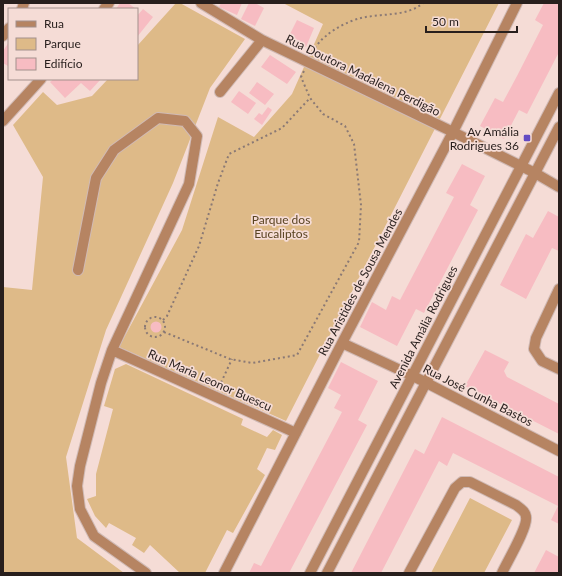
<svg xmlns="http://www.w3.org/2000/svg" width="562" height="576" viewBox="0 0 562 576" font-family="Lato,sans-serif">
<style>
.green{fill:#deba88}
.building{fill:#f7bcc2}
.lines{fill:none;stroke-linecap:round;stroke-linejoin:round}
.street-casing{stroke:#d0bab5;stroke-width:12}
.path{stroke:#8a7975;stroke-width:2;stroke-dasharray:2 3;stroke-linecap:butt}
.street{stroke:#b68462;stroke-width:10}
.poi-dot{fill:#644bc3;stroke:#f5dcd6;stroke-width:1.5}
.labels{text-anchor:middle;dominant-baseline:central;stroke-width:3.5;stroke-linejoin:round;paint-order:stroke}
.street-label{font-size:12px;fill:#281f1d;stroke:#f5dcd6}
.poi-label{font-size:12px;fill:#281f1d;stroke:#f5dcd6;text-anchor:end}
.park-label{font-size:12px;fill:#5a4422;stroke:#f5dcd6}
</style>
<rect width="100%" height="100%" fill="#f5dcd6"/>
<path class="green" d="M176,3H180L245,39L210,88L173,183L106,330L66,457L77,538L124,573H3V287L32,290L43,177L13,125L43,92L57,105L92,96L108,79H137V46Z
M283,3H499L286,421L119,347L182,230L218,117L254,137L292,94L323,24Z
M126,364L243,419L241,425L267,437L273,430L282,435L275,450L267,448L257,469L265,475L233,533L227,530L205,573H180L150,545L144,553L132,545L136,538L109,523L106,528L95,516L87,499L96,496V474L113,409L104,406L115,369Z
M470,498L512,520L484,573H431Z"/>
<path class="building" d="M120,3H128L136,9H116Z
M221,3H242L237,15L219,7Z
M249,3H255L264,8L255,26L241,19Z
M544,3H559V52L527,114L519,110L504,139L480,126L495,98L503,102L517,76L543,25L535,20Z
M143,9L153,17L137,37V16Z
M297,20L314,28L306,47L288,38Z
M9,42V66H8L3,63V51Z
M270,55L296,72L287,84L261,67Z
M54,79H101L90,91L81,83L65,98L50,82Z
M257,82L274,94L265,105L249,93Z
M239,91L256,103L248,114L231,102Z
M268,107L272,110L262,125L254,119L259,113L262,115Z
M462,164L485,176L470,205L478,210L424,313L416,309L397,346L360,327L372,302L386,310L392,296L400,300L454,197L446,193Z
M548,211L559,217V251L552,248L526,299L500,285L526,234L533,238Z
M150.5 327a5.5 5.5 0 1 1 11 0a5.5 5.5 0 1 1-11 0Z
M485,350L509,362L504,371L507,377L559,404V434L465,386Z
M341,362L378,381L358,420L367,425L289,573H249L254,563L261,566L342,412L334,408L341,395L328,388Z
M442,417L559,477V524L551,520L558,506L453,453L447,466L439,461L381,573H351L415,449L424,454Z
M546,550L559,557V573H534Z"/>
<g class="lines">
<g class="street-casing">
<path id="street" d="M201,3L262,40L453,132L535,173L559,187
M22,9L24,3
M104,9L109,3
M3,36L9,28
M220,92L262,40
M3,121L41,79
M78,270L96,178L114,150L158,118L185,121L197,136L189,184L112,350L101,383L80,466L77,486L80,509L94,536L146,573
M559,289L536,338L534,349L542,361L559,369
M342,343L413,376L559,451
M112,350L296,433
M224,573L342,343L453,132L517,3
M310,573L559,93
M327,573L559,127
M409,573L455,488L462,482H470L516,505C520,508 526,512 526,517C528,527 507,562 502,573"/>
</g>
<path class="path" d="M312,52C316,47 320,40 326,36C335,28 349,21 361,18C382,13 407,17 423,3
M145 327a10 10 0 1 1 20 0a10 10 0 1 1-20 0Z
M163,320L167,316L199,246L218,183L229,154L282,128L310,98
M164,332L230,359L252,363L297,355L359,242L361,205L354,144L345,126L323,114L310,98L301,77L304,71
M219,387L232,359"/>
<use href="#street" class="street"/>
</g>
<rect class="poi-dot" x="523" y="134" width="8" height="8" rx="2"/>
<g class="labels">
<g class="street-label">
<text transform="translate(363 75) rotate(26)">Rua Doutora Madalena Perdigão</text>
<text transform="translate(360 282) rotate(-62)">Rua Aristides de Sousa Mendes</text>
<text transform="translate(423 327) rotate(-63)">Avenida Amália Rodrigues</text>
<text transform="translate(210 380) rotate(24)">Rua Maria Leonor Buescu</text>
<text transform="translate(478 395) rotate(27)">Rua José Cunha Bastos</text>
</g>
<g class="poi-label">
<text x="519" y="131">Av Amália<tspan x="519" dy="14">Rodrigues 36</tspan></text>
</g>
<g class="park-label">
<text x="281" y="219">Parque dos<tspan x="281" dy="14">Eucaliptos</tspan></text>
</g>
</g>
<rect width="562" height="576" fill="none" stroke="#281f1d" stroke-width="8"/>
<rect x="8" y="8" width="130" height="72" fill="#f5dcd6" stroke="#a3908c"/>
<rect x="16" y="21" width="20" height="6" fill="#b68462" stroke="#a3908c"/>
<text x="44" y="28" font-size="12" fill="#281f1d">Rua</text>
<rect x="16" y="38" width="20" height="12" fill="#deba88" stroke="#a3908c"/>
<text x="44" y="48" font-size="12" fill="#281f1d">Parque</text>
<rect x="16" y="58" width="20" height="12" fill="#f7bcc2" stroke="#a3908c"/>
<text x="44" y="68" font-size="12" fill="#281f1d">Edifício</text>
<path d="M426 26v6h91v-6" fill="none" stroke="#281f1d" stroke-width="2"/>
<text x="432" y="26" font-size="12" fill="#281f1d" stroke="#f5dcd6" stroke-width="3" paint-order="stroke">50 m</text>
</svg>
